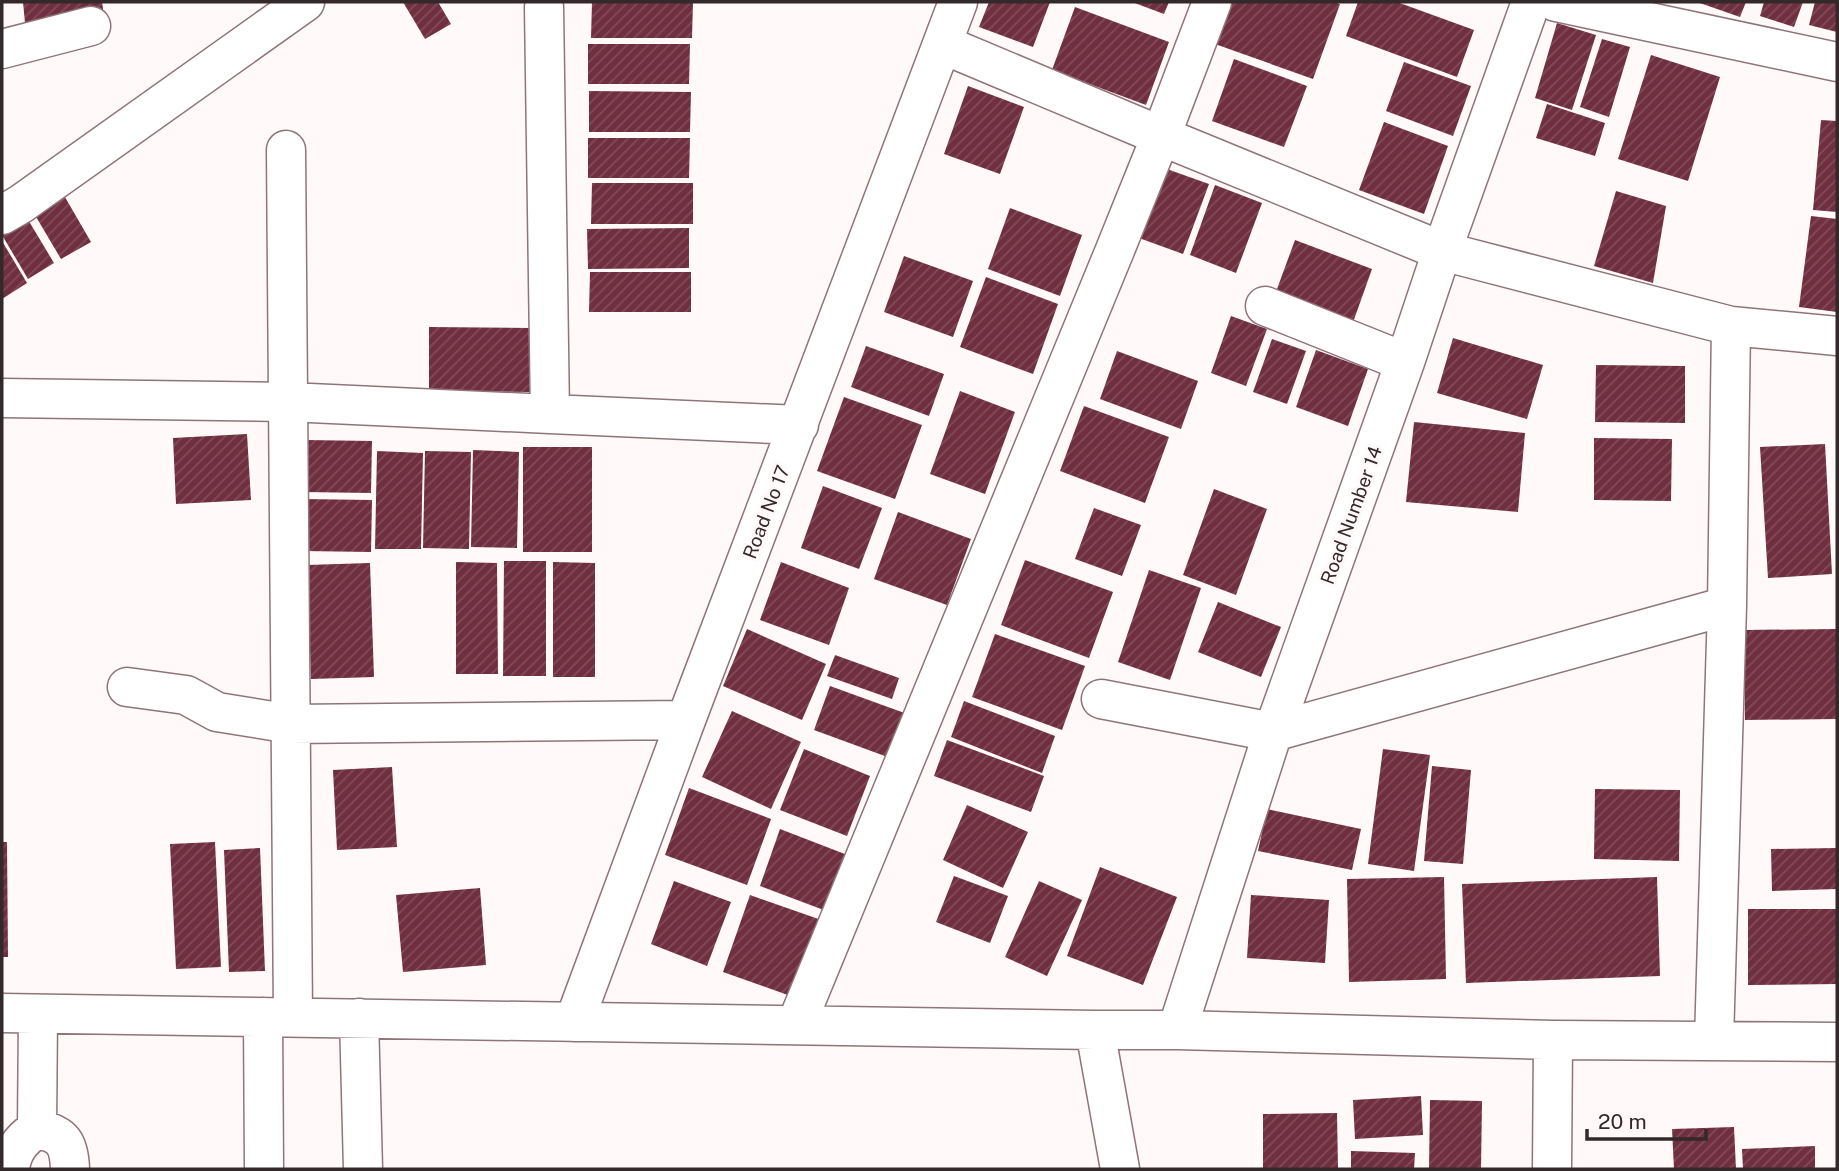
<svg xmlns="http://www.w3.org/2000/svg" width="1839" height="1171" viewBox="0 0 1839 1171" font-family="'Public Sans',sans-serif">
<style>
.building{fill:url(#building-hatch)}
.lines{fill:none;stroke-linecap:round;stroke-linejoin:round}
.minor-casing{stroke:#8f757a;stroke-width:41}
.minor{stroke:#fff;stroke-width:38}
.labels{text-anchor:middle;dominant-baseline:central;stroke-width:7;stroke-linejoin:round;paint-order:stroke}
.street-label{font-size:19px;fill:#33282a;stroke:#fff9fa}
</style>
<defs>
<pattern id="building-hatch" width="6" height="6" patternUnits="userSpaceOnUse" patternTransform="scale(1.75)"><rect width="6" height="6" fill="#702f40"/><path d="M-1 1l2-2M0 6l6-6M5 7l2-2" fill="none" stroke="#804c59"/></pattern>
</defs>
<rect width="100%" height="100%" fill="#fff9fa"/>
<path class="building" d="M23,2H102L104,16L25,23Z
M403,2H438L451,24L425,39Z
M592,2H693L692,38H591Z
M989,2H1050L1033,47L979,27Z
M1132,2H1169L1164,14Z
M1231,2H1334L1340,4L1313,79L1215,44Z
M1358,2H1397L1474,30L1457,77L1346,36Z
M1697,2H1746L1740,17Z
M1764,2H1803L1794,27L1760,16Z
M1815,2H1837V32L1809,25Z
M1075,7L1169,42L1146,105L1052,70Z
M1557,23L1596,35L1572,110L1535,98Z
M1602,39L1630,47L1609,117L1580,107Z
M588,44H690L689,84H588Z
M1651,55L1720,77L1688,181L1618,159Z
M1234,59L1307,86L1284,147L1212,121Z
M1404,62L1471,86L1453,136L1386,111Z
M968,86L1024,107L1000,174L944,154Z
M589,91L691,92L690,132H589Z
M1547,104L1605,123L1595,156L1536,138Z
M1821,120L1837,121V212L1813,210Z
M1384,122L1448,146L1424,214L1359,190Z
M588,138H690L689,178H588Z
M1164,168L1209,184L1183,254L1139,238Z
M592,183H693V224H591Z
M1215,185L1262,203L1236,273L1190,255Z
M1616,191L1666,206L1653,283L1594,266Z
M62,192L91,242L61,259L32,210Z
M1010,208L1082,235L1060,296L988,269Z
M1811,216L1837,219V312L1799,307Z
M27,218L54,263L28,279L2,235V233Z
M689,228V268L588,269L587,229Z
M1295,240L1372,269L1351,328L1273,300Z
M2,241L27,283L2,299Z
M904,256L973,281L953,337L884,312Z
M590,272H691V312H589Z
M986,277L1058,304L1033,374L960,347Z
M1231,316L1267,329L1246,386L1211,373Z
M429,327L530,328V392L429,391Z
M1453,338L1543,365L1527,419L1437,393Z
M1272,339L1306,351L1287,404L1253,392Z
M866,346L944,374L929,416L851,387Z
M1316,350L1368,369L1348,426L1296,407Z
M1117,351L1198,381L1181,429L1100,399Z
M1596,365L1685,366V423L1595,422Z
M960,391L1015,412L985,494L930,474Z
M844,397L922,425L895,499L817,471Z
M1084,406L1169,437L1145,503L1060,471Z
M1414,422L1525,433L1518,512L1406,502Z
M247,434L251,500L176,504L173,438Z
M1594,438L1672,439L1671,501L1594,500Z
M305,440L372,441L371,493L303,492Z
M1825,444L1832,574L1768,578L1760,447Z
M523,447H592V552H523Z
M473,450L519,452L517,548L471,547Z
M377,451L423,453L421,549H375Z
M425,451L471,452L469,549L423,548Z
M823,486L882,508L859,569L801,548Z
M1214,489L1267,509L1236,595L1183,575Z
M302,499L372,500L371,552L302,551Z
M1094,508L1141,525L1122,576L1075,559Z
M898,512L971,539L947,605L874,579Z
M1025,560L1113,592L1089,658L1001,625Z
M504,561H546V676H503Z
M456,562L497,563L498,674H456Z
M553,562L595,563V677H553Z
M781,562L849,588L829,645L760,620Z
M370,563L374,677L311,679L307,565Z
M1149,570L1201,588L1170,680L1118,662Z
M1218,602L1281,627L1261,677L1198,652Z
M747,629L826,664L802,720L723,686Z
M1837,629V719L1745,720L1744,630Z
M995,634L1085,666L1062,730L972,697Z
M835,655L899,678L892,699L827,676Z
M830,686L910,715L893,759L814,730Z
M964,701L1055,736L1042,773L951,737Z
M732,711L801,742L771,809L702,777Z
M947,740L1044,776L1031,812L934,776Z
M804,749L870,776L847,836L780,810Z
M1383,749L1430,755L1414,871L1368,864Z
M1432,766L1471,770L1463,864L1424,861Z
M392,767L397,847L337,850L333,770Z
M689,788L771,819L747,885L665,855Z
M1595,789L1680,790L1679,861L1594,859Z
M967,805L1028,832L1003,888L943,860Z
M1267,809L1361,829L1352,870L1258,851Z
M780,829L850,856L829,912L760,886Z
M2,842H7L8,957H2Z
M215,842L221,967L176,969L170,844Z
M260,848L265,971L229,972L224,850Z
M1836,848L1837,889L1772,891L1771,849Z
M1100,867L1177,897L1143,985L1067,956Z
M954,876L1008,896L990,943L936,922Z
M1444,877L1446,979L1349,982L1347,879Z
M1657,877L1660,976L1466,983L1462,884Z
M674,881L731,902L707,966L651,944Z
M1039,881L1082,900L1047,976L1005,957Z
M480,888L486,965L403,972L396,895Z
M750,895L827,922L799,999L723,972Z
M1251,895L1329,900L1325,963L1247,958Z
M1748,909H1837V984L1748,985Z
M1421,1096L1423,1135L1355,1139L1353,1100Z
M1430,1100L1482,1101L1481,1169H1429Z
M1337,1113L1338,1169H1263V1114Z
M1734,1127L1736,1169H1674L1672,1129Z
M1815,1146V1169H1743L1742,1149Z
M1351,1151L1415,1153L1414,1169H1351Z"/>
<g class="lines">
<g class="minor-casing">
<path id="minor" d="M1556,2L1837,62
M544,7L550,414L799,425
M942,44L1161,136L1442,251L1731,326L1837,336
M2,49L91,26
M286,150L293,1017
M2,215L21,204L305,2
M1265,306L1405,362
M2,398L288,402L550,414
M127,687L186,695L217,712L291,724L686,720
M1101,699L1273,732L1727,606
M2,1013L1095,1030H1177L1553,1040L1837,1042
M263,1017L264,1169
M359,1018L363,1169
M574,1022L686,720L958,2
M796,1025L1115,250L1161,136L1212,2
M1095,1030L1120,1169
M1177,1030L1273,732L1405,362L1442,251L1531,2
M1714,1040L1727,606L1731,326
M37,1129L38,1014
M10,1169C12,1151 21,1139 37,1129C63,1134 69,1143 70,1169
M1552,1169L1553,1040"/>
</g>
<use href="#minor" class="minor"/>
</g>
<g class="labels">
<g class="street-label">
<text transform="translate(766 512) rotate(-69)">Road No 17</text>
<text transform="translate(1351 515) rotate(-70)">Road Number 14</text>
</g>
</g>
<rect width="1839" height="1171" fill="none" stroke="#33282a" stroke-width="7"/>
<path d="M1587 1129v10h119v-10" fill="none" stroke="#33282a" stroke-width="3.5"/>
<text x="1598" y="1129" font-size="21" fill="#33282a" stroke="#fff9fa" stroke-width="5" paint-order="stroke">20 m</text>
</svg>
